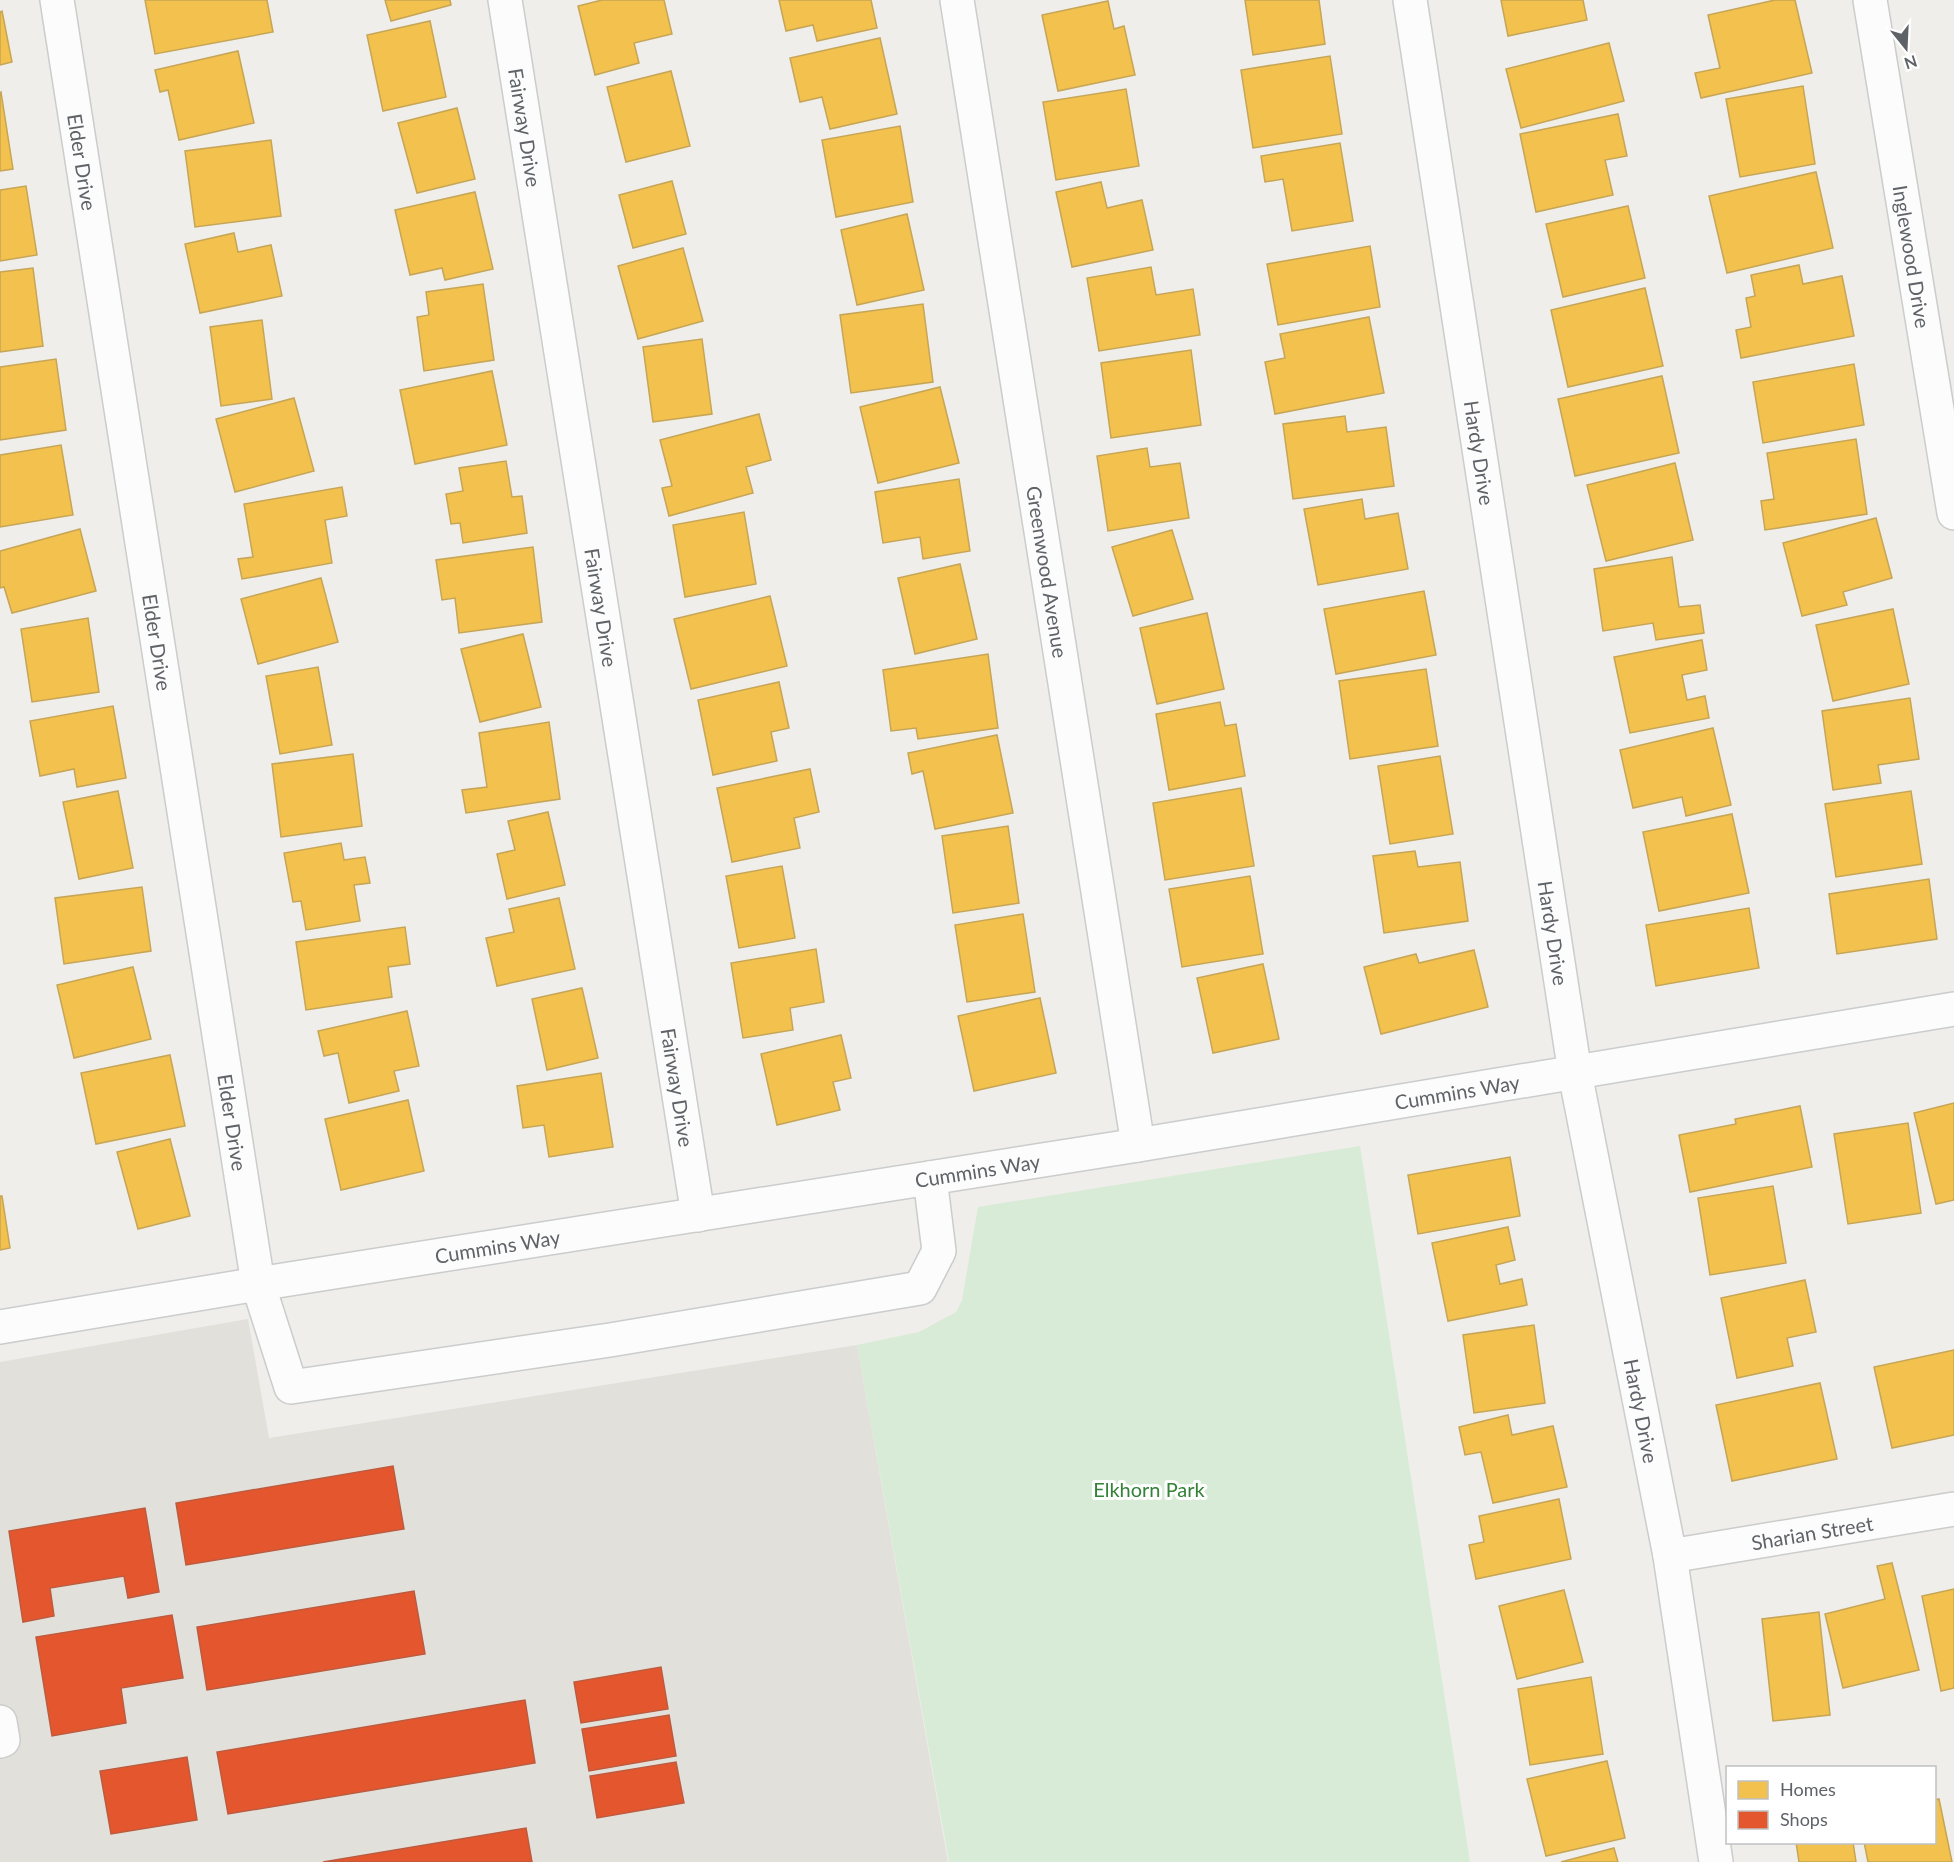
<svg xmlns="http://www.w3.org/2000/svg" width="1954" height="1862" viewBox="0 0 1954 1862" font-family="Lato,sans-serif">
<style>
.education{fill:#e2e0da}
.green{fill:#d8ebd6}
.homes{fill:#f2c14e;stroke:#c6a556;stroke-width:1.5}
.shops{fill:#e4572e;stroke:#bc5b3f;stroke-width:1.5}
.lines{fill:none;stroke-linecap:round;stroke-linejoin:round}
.minor-casing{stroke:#cbcccc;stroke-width:36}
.minor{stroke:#fdfcfc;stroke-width:33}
.labels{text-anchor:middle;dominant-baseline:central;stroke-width:6;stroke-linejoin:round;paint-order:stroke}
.street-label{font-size:20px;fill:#5f6368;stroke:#fff}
.park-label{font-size:20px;fill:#348238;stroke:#fff}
</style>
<rect width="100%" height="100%" fill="#efeeea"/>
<path class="education" d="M248,1319L269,1438L857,1345L948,1862H0V1362Z"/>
<path class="green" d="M1360,1146L1470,1862H949L857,1345L919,1332L956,1312L962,1300L978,1207Z"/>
<path class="homes" d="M145,0H267L273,32L155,54Z
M385,0H450L451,5L391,21Z
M602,0H664L672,34L634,43L639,63L595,75L578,6Z
M779,0H871L877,28L817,41L813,25L786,31Z
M1245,0H1319L1325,44L1253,55Z
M1501,0H1583L1587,20L1508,36Z
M1775,0H1795L1812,73L1701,98L1695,73L1720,68L1708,15Z
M1108,1L1114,29L1124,26L1135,75L1058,91L1042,15Z
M2,11L12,62L0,65V12Z
M430,21L446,97L383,111L367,35Z
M880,38L897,114L830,129L822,97L800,102L790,58Z
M1609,43L1624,101L1521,128L1506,69Z
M238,51L254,123L179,140L168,90L160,92L155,70Z
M1330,56L1342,134L1253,148L1241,70Z
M671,71L690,146L626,162L607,87Z
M1803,86L1815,164L1740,177L1726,99Z
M1126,89L1139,166L1056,180L1043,102Z
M1,92L13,169L0,171V93Z
M457,108L475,179L417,193L398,123Z
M1618,114L1627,156L1605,160L1613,195L1536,212L1520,134Z
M900,126L913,202L836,217L822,140Z
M271,140L281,216L195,227L185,151Z
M1340,143L1353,221L1292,231L1283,179L1265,182L1261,156Z
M1816,172L1833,248L1727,273L1709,196Z
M672,181L686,234L633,248L619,195Z
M1101,182L1107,208L1142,200L1153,250L1072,267L1056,192Z
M26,186L37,255L0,261V190Z
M475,192L493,269L445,280L442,268L410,275L395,210Z
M1628,206L1645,278L1563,297L1546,224Z
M907,214L924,290L857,305L841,230Z
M234,233L238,252L271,245L282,296L200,313L185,244Z
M1370,246L1380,307L1278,325L1267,264Z
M683,248L703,321L638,339L618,266Z
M1799,265L1803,284L1842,276L1854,336L1741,358L1736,330L1751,327L1746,298L1755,296L1751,275Z
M1151,267L1156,295L1193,289L1200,335L1099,351L1087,278Z
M33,268L43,346L0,352V272Z
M483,284L494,360L424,371L417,317L429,315L426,292Z
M1645,288L1663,366L1568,387L1551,310Z
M923,304L933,382L851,393L840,315Z
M1369,317L1384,393L1275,414L1265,362L1285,358L1280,334Z
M262,320L272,399L221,406L210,327Z
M702,339L712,414L653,422L643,347Z
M1191,350L1201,425L1111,438L1101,363Z
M56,359L66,430L0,440V367Z
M1854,364L1864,425L1763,443L1753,382Z
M492,371L507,445L415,464L400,390Z
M1662,376L1679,453L1575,476L1558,399Z
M940,387L959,463L878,483L860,407Z
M294,398L314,471L235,492L216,419Z
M759,414L771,460L746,467L753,493L669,516L662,488L672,486L660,440Z
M1345,416L1347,432L1386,427L1394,486L1293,499L1283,424Z
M1856,439L1867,514L1765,530L1761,501L1774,499L1767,453Z
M61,445L73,515L0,527V455Z
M1147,448L1150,467L1180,463L1189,518L1108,531L1097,456Z
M506,461L512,497L522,496L527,533L463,543L460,523L451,524L446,494L463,491L459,468Z
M1675,463L1693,540L1606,561L1587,485Z
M959,479L970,551L923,559L920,537L883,543L875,492Z
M342,487L347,516L325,520L332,563L242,579L238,559L253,557L244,504Z
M1362,499L1365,519L1398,513L1408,569L1318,585L1304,509Z
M744,512L756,584L685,597L673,525Z
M1876,518L1892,578L1843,592L1847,605L1802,616L1783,543Z
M80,529L96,591L12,613L4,587L0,588V551Z
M1172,530L1193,599L1133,616L1112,547Z
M533,547L542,622L459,633L455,598L442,600L436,560Z
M1672,557L1679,607L1700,605L1704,633L1656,640L1653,623L1603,631L1594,569Z
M960,564L977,639L915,654L898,578Z
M321,578L338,642L258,664L241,599Z
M1424,591L1436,655L1336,674L1324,609Z
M770,596L787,666L691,689L674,619Z
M1893,609L1909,684L1833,701L1816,625Z
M1207,613L1224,689L1157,704L1140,628Z
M88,618L99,692L32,702L21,629Z
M523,634L541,707L480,722L461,649Z
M1702,640L1707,670L1682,675L1687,700L1705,696L1709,718L1630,733L1614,657Z
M988,654L998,728L918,739L916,728L891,731L883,670Z
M318,667L332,745L280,754L266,676Z
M1426,669L1438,746L1350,759L1339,681Z
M779,682L789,728L771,732L777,761L713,775L698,700Z
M1910,698L1919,759L1878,765L1881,783L1833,790L1822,711Z
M1220,702L1225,726L1236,724L1245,776L1169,790L1156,714Z
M113,706L126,778L77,787L74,769L40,776L30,721Z
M549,722L560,799L466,813L462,790L487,787L479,733Z
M1713,728L1731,805L1686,816L1682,797L1633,808L1620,750Z
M997,735L1013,813L935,829L923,771L912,774L908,753Z
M353,754L362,826L281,837L272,764Z
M1440,756L1453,834L1390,844L1378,766Z
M810,769L819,812L794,818L800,848L732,862L717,788Z
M1241,788L1254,866L1165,880L1153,803Z
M118,791L133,868L79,879L63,802Z
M1911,791L1922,864L1836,877L1825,804Z
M548,812L565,885L507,899L497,854L515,850L508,821Z
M1732,814L1749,893L1659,911L1643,832Z
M1008,826L1019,903L953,913L942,836Z
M341,843L344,860L365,857L370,883L354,885L360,921L306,930L301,901L293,902L284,853Z
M1415,851L1418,867L1460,862L1468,921L1384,933L1373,856Z
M782,866L795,938L739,948L726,876Z
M1250,876L1263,954L1182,967L1169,889Z
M1929,879L1937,939L1837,954L1829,894Z
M142,887L151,951L64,964L55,898Z
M559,898L575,969L497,986L486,938L514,932L509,909Z
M1749,908L1759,968L1656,986L1646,925Z
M1023,914L1035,992L967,1002L955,925Z
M405,927L410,964L388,967L392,997L306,1010L296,942Z
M816,949L824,1002L790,1008L793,1030L743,1038L731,963Z
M1474,950L1488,1007L1381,1034L1364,967L1416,954L1419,963Z
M1263,964L1279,1039L1213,1053L1197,978Z
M133,967L151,1039L74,1058L57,985Z
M582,988L598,1058L547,1070L532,999Z
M1040,998L1056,1073L974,1091L958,1016Z
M407,1011L419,1066L394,1071L399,1091L349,1103L338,1053L324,1056L318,1031Z
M841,1035L851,1078L833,1082L840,1110L777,1125L761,1054Z
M170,1055L185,1126L96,1144L81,1073Z
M601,1073L613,1147L549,1157L544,1125L523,1128L517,1086Z
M408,1100L424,1171L341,1190L325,1119Z
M1954,1103V1200L1936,1204L1914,1113Z
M1800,1106L1812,1167L1690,1192L1679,1135L1736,1124L1735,1119Z
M1908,1123L1921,1213L1848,1224L1834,1134Z
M170,1139L190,1216L138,1229L117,1152Z
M1510,1157L1520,1216L1418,1234L1408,1175Z
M1773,1186L1786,1263L1710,1275L1698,1198Z
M0,1196H2L10,1248L0,1250Z
M1508,1227L1515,1260L1496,1265L1500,1284L1522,1279L1527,1305L1448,1321L1432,1243Z
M1805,1280L1816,1332L1787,1338L1793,1366L1737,1378L1721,1298Z
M1534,1325L1545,1403L1474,1413L1463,1335Z
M1954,1350V1435L1892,1448L1874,1367Z
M1820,1383L1837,1459L1732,1481L1716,1405Z
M1508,1415L1512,1435L1553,1426L1567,1487L1493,1503L1481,1452L1465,1455L1459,1427Z
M1559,1499L1571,1559L1476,1579L1469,1545L1484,1542L1479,1516Z
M1892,1563L1919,1670L1843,1688L1825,1614L1885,1599L1877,1566Z
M1954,1589V1688L1941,1691L1922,1596Z
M1564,1590L1583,1662L1517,1679L1499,1606Z
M1819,1612L1830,1715L1773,1721L1762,1619Z
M1591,1677L1603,1754L1530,1765L1518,1689Z
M1607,1761L1625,1838L1546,1856L1527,1779Z
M1939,1799L1952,1862H1868L1864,1842H1934V1800Z
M1796,1842H1853L1856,1862H1799Z
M1614,1848L1618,1862H1561Z"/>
<path class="shops" d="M393,1466L404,1529L186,1565L176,1503Z
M145,1508L159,1592L128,1598L124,1576L50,1588L54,1616L23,1622L9,1531Z
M414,1591L425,1654L207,1690L197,1627Z
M172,1615L183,1678L121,1688L126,1723L52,1736L36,1637Z
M661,1667L668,1709L581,1723L574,1682Z
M525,1700L535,1763L228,1814L217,1752Z
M669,1715L676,1756L589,1771L582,1729Z
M187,1757L197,1820L111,1834L100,1771Z
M676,1762L684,1803L597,1818L590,1776Z
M526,1828L532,1862H323Z"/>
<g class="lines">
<g class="minor-casing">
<g id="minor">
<path id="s1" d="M57,0L258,1284L291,1387L610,1340L920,1288L939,1251L930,1178"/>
<path id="s2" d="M505,0L698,1215"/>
<path id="s3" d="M957,0L1138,1145"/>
<path id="s4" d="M1410,0L1575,1073L1670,1556L1716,1862"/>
<path id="s5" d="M1870,0L1954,513"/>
<path id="s6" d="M0,1327L258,1284L1138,1145L1954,1009"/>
<path id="s7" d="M1670,1556L1954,1509"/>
<path d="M0,1722L3,1740L0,1741"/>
</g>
</g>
<use href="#minor" class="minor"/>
</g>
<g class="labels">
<g class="street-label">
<text stroke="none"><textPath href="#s2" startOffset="129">Fairway Drive</textPath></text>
<text stroke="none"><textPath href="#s1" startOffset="164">Elder Drive</textPath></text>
<text stroke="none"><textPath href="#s5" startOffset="260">Inglewood Drive</textPath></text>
<text stroke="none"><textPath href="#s4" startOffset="458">Hardy Drive</textPath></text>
<text stroke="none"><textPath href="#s3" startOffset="579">Greenwood Avenue</textPath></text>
<text stroke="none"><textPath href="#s2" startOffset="615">Fairway Drive</textPath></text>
<text stroke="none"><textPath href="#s1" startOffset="650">Elder Drive</textPath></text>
<text stroke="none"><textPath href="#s4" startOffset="944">Hardy Drive</textPath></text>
<text stroke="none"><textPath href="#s2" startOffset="1101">Fairway Drive</textPath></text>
<text stroke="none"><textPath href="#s6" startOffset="1476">Cummins Way</textPath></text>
<text stroke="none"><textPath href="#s1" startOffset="1136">Elder Drive</textPath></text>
<text stroke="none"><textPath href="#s6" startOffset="990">Cummins Way</textPath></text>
<text stroke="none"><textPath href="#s6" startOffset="504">Cummins Way</textPath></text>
<text stroke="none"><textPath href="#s4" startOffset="1430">Hardy Drive</textPath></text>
<text stroke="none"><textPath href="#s7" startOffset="144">Sharian Street</textPath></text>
</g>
<g class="park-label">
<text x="1149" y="1489">Elkhorn Park</text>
</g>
</g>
<rect x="1726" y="1766" width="210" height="78" fill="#ffffff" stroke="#bfc1c3" stroke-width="1.5"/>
<rect x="1738" y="1781" width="30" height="18" fill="#f2c14e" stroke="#bfc1c3" stroke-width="1.5"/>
<text x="1780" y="1796" font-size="18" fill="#5f6368">Homes</text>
<rect x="1738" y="1811" width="30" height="18" fill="#e4572e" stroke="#bfc1c3" stroke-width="1.5"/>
<text x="1780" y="1826" font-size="18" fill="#5f6368">Shops</text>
<g transform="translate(1906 48) rotate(162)" stroke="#ffffff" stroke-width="4.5" paint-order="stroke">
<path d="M0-4.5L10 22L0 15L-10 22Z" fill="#5f6368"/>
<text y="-9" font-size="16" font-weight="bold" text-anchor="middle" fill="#5f6368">N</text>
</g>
</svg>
